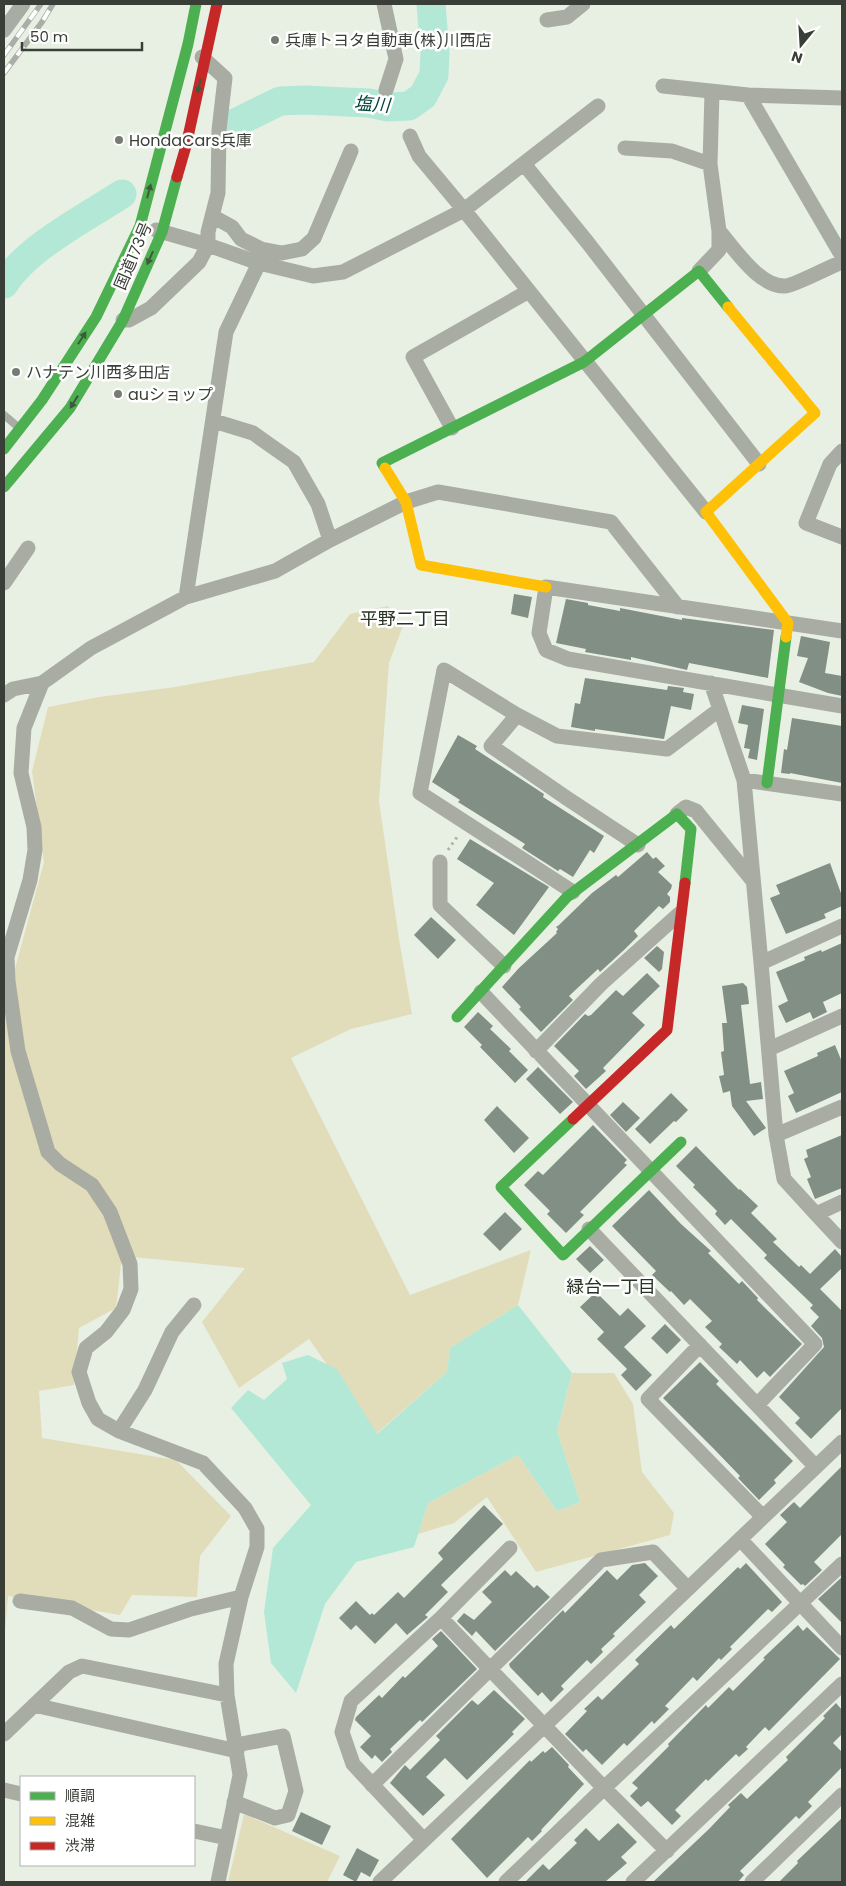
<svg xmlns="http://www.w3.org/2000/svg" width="846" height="1886" viewBox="0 0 846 1886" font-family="Poppins,'Noto Sans JP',sans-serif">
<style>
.green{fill:#e1ddba}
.water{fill:#b3e8d6}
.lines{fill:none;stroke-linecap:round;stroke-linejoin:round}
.river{stroke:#b3e8d6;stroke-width:29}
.building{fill:#828f84}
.path{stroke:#afb3aa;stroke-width:3;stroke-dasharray:2.5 4;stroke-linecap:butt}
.lane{stroke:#a9aca3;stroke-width:8}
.street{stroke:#a9aca3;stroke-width:15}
.fast{stroke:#4caf50;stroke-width:11}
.slow{stroke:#ffc107;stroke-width:11}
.jam{stroke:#c62828;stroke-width:11}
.rail-casing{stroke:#aaaea6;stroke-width:5.5}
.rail{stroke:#fff;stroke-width:4;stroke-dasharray:11;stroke-linecap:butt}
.oneway{fill:#3e5a3c}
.poi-dot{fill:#767c73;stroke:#fff;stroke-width:2}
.labels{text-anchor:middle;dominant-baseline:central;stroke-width:5;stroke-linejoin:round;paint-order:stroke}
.poi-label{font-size:16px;fill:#393e36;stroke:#fff;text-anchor:start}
.street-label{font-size:16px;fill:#393e36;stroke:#fff}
.water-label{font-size:18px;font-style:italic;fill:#024438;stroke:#fff}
.neighbourhood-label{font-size:18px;fill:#283323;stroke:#fff}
</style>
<rect width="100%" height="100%" fill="#e8f0e4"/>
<path class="green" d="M388,606L403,626L389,663L379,801L399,939L412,1014L351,1029L291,1058L410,1295L531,1250L518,1305L450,1348L447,1372L376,1434L309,1339L239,1388L202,1322L245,1268L122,1256L116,1308L79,1328L74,1385L39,1391L42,1438L176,1460L231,1516L200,1556L197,1597L132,1595L120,1615L8,1596L4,1644V1009L44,862L32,771L48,707L99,697L175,687L314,662L350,614Z
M572,1373H614L633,1404L642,1472L674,1513L670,1535L536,1572L487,1497L454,1523L418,1534L428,1503L518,1455L557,1511L580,1502L557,1431Z
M244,1814L340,1856L327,1882H228Z"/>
<path class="water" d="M518,1305L572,1373L557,1431L580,1502L557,1511L518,1455L428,1503L414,1547L356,1562L325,1604L296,1693L271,1663L264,1612L273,1548L311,1505L231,1408L248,1390L264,1400L287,1379L282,1363L308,1355L337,1369L377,1434L447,1372L450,1348Z"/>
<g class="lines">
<path class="river" d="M229,126L280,101L305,100L369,103L388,107L409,106L423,96L434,75L435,53L431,4
M4,284C28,247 85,218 122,194"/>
</g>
<path class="building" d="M514,594L532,597L528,618L511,614Z
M566,599L588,603V605L620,611V608L682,620V618L774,630L768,678L689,663L687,670L631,657V660L585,652L586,649L556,643Z
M801,636L830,642L825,673L842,676V696L828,693L799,682L808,658L797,656Z
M585,678L667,690L668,686L684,688L683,692L694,694L691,710L671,706L664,739L595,729V731L571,727L575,703L580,704Z
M742,705L764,709L757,760L748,758L750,749L744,748L748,725L738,723Z
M792,718L842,726V783L790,773V774L781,773L784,749L787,750Z
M458,735L477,746L475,749L544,794L543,797L604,836L594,853L590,850L573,877L560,869L558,871L522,848L525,844L458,802L460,800L432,782Z
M470,839L549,887L514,935L476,905L494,883L457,859Z
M647,852L653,859L656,857L665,866L658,872L672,885L671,889L667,894L670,897V902L663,909L659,906L634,931L638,936L624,950L600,972L598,969L569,996L573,1000L541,1032L519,1009L521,1007L502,987L519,968L557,933L556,932L558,929L556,927L559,925L592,893L616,875L618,877Z
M830,863L842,896V906L824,914L826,918L786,934L770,898L780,894L776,885Z
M431,917L456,940L438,959L414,935Z
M842,943V993L823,1002L827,1012L813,1019L810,1012L786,1023L778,1006L788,1001L776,972L805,960L804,957L821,950L822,952Z
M657,946L664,952L662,969L659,972L644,958Z
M647,973L660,986L632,1013L645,1025L603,1068L606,1071L586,1089L574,1076L579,1071L554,1046L585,1014L588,1016L591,1015L616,990L623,996Z
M743,983L747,987L749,1004L741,1005L750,1084L761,1082L763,1099L746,1101L766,1128L754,1136L732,1106L730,1091L723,1093L719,1076L724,1075L721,1052L724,1051L722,1023H727L722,986Z
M478,1012L493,1026L490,1029L511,1049L509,1051L528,1070L515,1083L480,1047L482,1045L464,1027Z
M835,1045L842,1062V1092L796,1113L788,1096L794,1093L784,1071L818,1056L817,1053Z
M538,1067L573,1102L560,1114L526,1079Z
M671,1093L688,1110L676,1122L674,1121L650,1144L635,1129Z
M623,1102L640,1118L626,1132L610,1115Z
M497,1106L529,1138L514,1153L484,1120Z
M593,1125L627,1160L624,1163L627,1165L580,1212L584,1215L566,1233L547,1214L550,1211L524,1185L538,1171L543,1175Z
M842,1135V1188L815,1199L807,1179L811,1177L804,1159L808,1157L806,1150Z
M696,1146L739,1190L740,1189L758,1206L751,1213L777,1239L773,1242L799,1267L801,1265L810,1274L835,1249L842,1257V1268L820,1289L842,1311V1408L811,1439L795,1423L800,1418L779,1397L824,1347L822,1338L811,1326L819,1317L810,1308L813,1305L764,1258L767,1255L731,1219L725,1225L715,1214L717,1211L693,1187L695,1185L676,1166Z
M649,1190L681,1224L711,1251L708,1253L739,1284L742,1281L758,1298L757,1300L802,1344L770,1377L764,1371L757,1378L740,1360L737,1364L719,1347L722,1344L705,1327L712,1321L690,1299L684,1305L671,1291L670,1292L652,1275L656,1271L612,1226Z
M505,1212L522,1229L500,1251L483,1234Z
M590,1246L604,1260L590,1273L576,1259Z
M596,1292L620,1316L628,1308L646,1326L624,1347L652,1375L636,1391L621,1375L627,1369L597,1339L604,1332L580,1307Z
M665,1324L681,1340L667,1354L651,1338Z
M700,1362L719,1381L716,1384L793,1461L774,1480L776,1483L759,1500L738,1478L740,1476L714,1449L663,1398Z
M842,1466V1534L814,1562L822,1570L805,1586L803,1584L801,1585L783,1567L785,1565L765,1544L787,1522L780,1515L794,1502L800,1508Z
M484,1505L503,1524L441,1585L448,1592L425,1615L428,1617L407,1635L396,1623L375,1644L356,1625L351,1630L339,1618L356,1601L370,1615L372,1613L374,1615L398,1592L404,1598L443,1559L438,1553Z
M645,1563L658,1576L639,1595L646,1602L613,1634L615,1636L601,1649L603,1652L591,1664L587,1660L561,1686L564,1689L551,1702L542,1692L538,1696L510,1667L509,1664L563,1610L565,1613L607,1570L617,1580L632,1565Z
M746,1563L782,1602L772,1612L768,1609L730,1647L732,1649L721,1660L719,1658L697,1681L693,1677L665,1706L669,1709L654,1724L652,1721L627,1746L624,1743L602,1765L586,1749L583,1752L565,1734L587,1711L584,1709L598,1696L602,1700L639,1664L635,1660L671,1625L674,1629L738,1567L740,1569Z
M505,1570L511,1576L516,1571L534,1588L537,1585L550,1597L495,1651L476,1631L472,1636L457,1621L464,1613L474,1620L492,1602L482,1592Z
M842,1577V1623L818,1599Z
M798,1625L803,1631L807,1627L840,1659L769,1731L765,1727L746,1747L748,1749L739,1757L736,1754L708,1781L706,1779L675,1810L681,1816L672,1825L648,1801L641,1807L630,1796L638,1788L632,1783L669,1746L668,1744L706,1705L708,1708L729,1687L733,1691L765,1659L763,1658Z
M441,1631L477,1669L422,1722L420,1720L390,1749L392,1752L382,1762L375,1755L372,1759L360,1747L371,1736L355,1720L356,1717L379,1695L382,1698L403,1676L405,1678L438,1646L432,1639Z
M494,1690L525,1719L512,1732L514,1734L467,1780L445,1758L426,1777L445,1795L423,1816L390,1783L405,1765L410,1770L440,1740L436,1736L472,1700L478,1705Z
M836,1703L842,1710V1734L833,1743L842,1752V1767L808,1802L812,1806L799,1819L796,1816L740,1871L744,1875L738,1882H653L709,1829L730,1807L728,1805L741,1793L747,1799L788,1760L786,1757L825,1718L823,1716Z
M552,1747L569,1765L568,1767L584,1784L541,1830L542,1831L532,1841L528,1837L487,1878L451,1839L530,1760L531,1762L543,1751L545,1753Z
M301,1812L331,1826L322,1845L292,1831Z
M842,1818V1882H779L798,1863L797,1861Z
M618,1823L637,1842L621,1857L627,1863L605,1882H525L543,1864L549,1870L577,1843L574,1840L586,1828L599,1841Z
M357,1848L379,1860L370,1877L361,1872L356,1882L343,1875Z"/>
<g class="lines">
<path class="path" d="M448,850L459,834"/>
<path class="lane" d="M4,415L17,426"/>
<path class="street" d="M384,4L396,59L386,90
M547,20L567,17L583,4
M4,30L23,4
M663,86L748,95
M842,98L748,95L842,256
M410,136L419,156L464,210L598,106
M625,148L672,151L710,164L712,92
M524,164L588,243L759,464
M212,216L232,227L241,239L261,249L282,253L302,249L314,238L351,151
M156,230L208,245L259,263L313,276L343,272L464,210L706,512
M719,231C735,249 759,287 785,286C794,286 831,266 842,262
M699,271L719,250V231L710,164
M123,320H129L151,308L199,262L208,245V232L218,193L219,130L225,78L202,57
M214,421L253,433L294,462L318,504L330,540
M452,428L413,357L529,291
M842,451L830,464L806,523L842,537
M4,583L28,548
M186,597L226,332L259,263
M842,631L546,587L539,633L546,650L568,659L842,706
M42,683L24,728L21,773L34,827L35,850L30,880L7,957L8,981L18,1051L48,1152L60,1164L92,1185L110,1212L130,1264L131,1289L123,1310L106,1332L86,1348L79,1372L89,1403L98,1419L119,1431
M711,683L744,780L761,963
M4,695L13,689L42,683L91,648L186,597L275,571L330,540L406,502L438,492L611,522L678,607
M517,715L491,746L568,799L638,845
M744,780L842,794
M677,814L686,807L696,811L753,881
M440,862V905L504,966
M573,892L420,793L444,670L517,715L557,736L667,749L720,709
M481,992L815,1344L757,1405
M769,1049L842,1016
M536,1051L601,984L679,914
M776,1135L761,963L842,926
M842,1202L816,1214L842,1242
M816,1214L784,1179L776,1135L842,1107
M589,1229L816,1467
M194,1305L172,1332L145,1390L119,1431L203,1463L245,1508L257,1529V1547L241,1597L226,1664L227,1695
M700,1345L648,1399L763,1517
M740,1539L842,1648
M20,1601L72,1608L111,1629L129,1630L191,1609L241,1597
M441,1618L510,1548
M34,1705L237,1751
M4,1734L69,1672L82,1666L227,1695L240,1775L218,1882
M372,1785L601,1560L653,1552L688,1589
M4,1790L21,1794
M234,1802L275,1818L288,1815L296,1791L283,1736L236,1745
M194,1831L227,1838
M424,1840L353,1764L342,1732L351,1701L441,1618L604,1788L667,1851
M380,1882L842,1442
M506,1882L604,1788L842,1564
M633,1882L842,1684
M752,1882L842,1795"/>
<path class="fast" d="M4,449L42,400L96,317L140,226L188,44L196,4
M385,468L382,463L584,362L699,271L728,307
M4,487L70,408L123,320L162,232L177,177
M767,783L786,637
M457,1017L567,897L677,814L691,829L685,883
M573,1119L501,1187L563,1255L681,1142"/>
<path class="slow" d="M728,307L815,413L706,512L788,623L786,637
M385,468L406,502L421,565L546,587"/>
<path class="jam" d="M177,177L186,146L217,4
M573,1119L667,1030L685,883"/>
<g class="rail-casing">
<path id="rail" d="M4,55L41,4
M4,73L42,22L53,4"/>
</g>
<use href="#rail" class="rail"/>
</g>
<defs><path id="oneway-solid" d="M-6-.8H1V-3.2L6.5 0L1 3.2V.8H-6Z" transform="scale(1.25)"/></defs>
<g class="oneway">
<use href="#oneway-solid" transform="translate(199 86) rotate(102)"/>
<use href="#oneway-solid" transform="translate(149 191) rotate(-75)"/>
<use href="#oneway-solid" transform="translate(150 258) rotate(114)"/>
<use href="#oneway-solid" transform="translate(82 338) rotate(-57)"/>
<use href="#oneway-solid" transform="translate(74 402) rotate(122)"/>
</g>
<g class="poi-dot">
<circle cx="275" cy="40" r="5"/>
<circle cx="119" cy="140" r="5"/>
<circle cx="16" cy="372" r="5"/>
<circle cx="118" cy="394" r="5"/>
</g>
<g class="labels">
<g class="poi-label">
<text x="285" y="40">兵庫トヨタ自動車(株)川西店</text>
<text x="129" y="140">HondaCars兵庫</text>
<text x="26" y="372">ハナテン川西多田店</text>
<text x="128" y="394">auショップ</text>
</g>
<g class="street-label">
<text transform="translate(133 256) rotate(-67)">国道173号</text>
</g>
<g class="water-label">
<text transform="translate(372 104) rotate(4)">塩川</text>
</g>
<g class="neighbourhood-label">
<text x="405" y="618">平野二丁目</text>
<text x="611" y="1286">緑台一丁目</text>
</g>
</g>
<rect width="846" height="1886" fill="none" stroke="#393e36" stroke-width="10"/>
<rect x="20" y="1776" width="175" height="90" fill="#ffffff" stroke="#b0b2af"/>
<rect x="30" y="1792" width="25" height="8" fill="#4caf50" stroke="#b0b2af"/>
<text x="65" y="1801" font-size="15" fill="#393e36">順調</text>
<rect x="30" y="1817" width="25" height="8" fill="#ffc107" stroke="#b0b2af"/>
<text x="65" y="1826" font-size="15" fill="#393e36">混雑</text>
<rect x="30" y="1842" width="25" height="8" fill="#c62828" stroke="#b0b2af"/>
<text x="65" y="1851" font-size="15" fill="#393e36">渋滞</text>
<g transform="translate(801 45) rotate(198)" stroke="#ffffff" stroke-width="4" paint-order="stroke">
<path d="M0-4L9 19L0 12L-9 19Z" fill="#393e36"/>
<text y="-8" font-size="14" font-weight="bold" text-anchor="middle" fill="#393e36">N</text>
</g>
<path d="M22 42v8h120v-8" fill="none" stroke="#393e36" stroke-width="2.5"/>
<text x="30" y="42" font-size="15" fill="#393e36" stroke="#ffffff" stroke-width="4" paint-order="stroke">50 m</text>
</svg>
